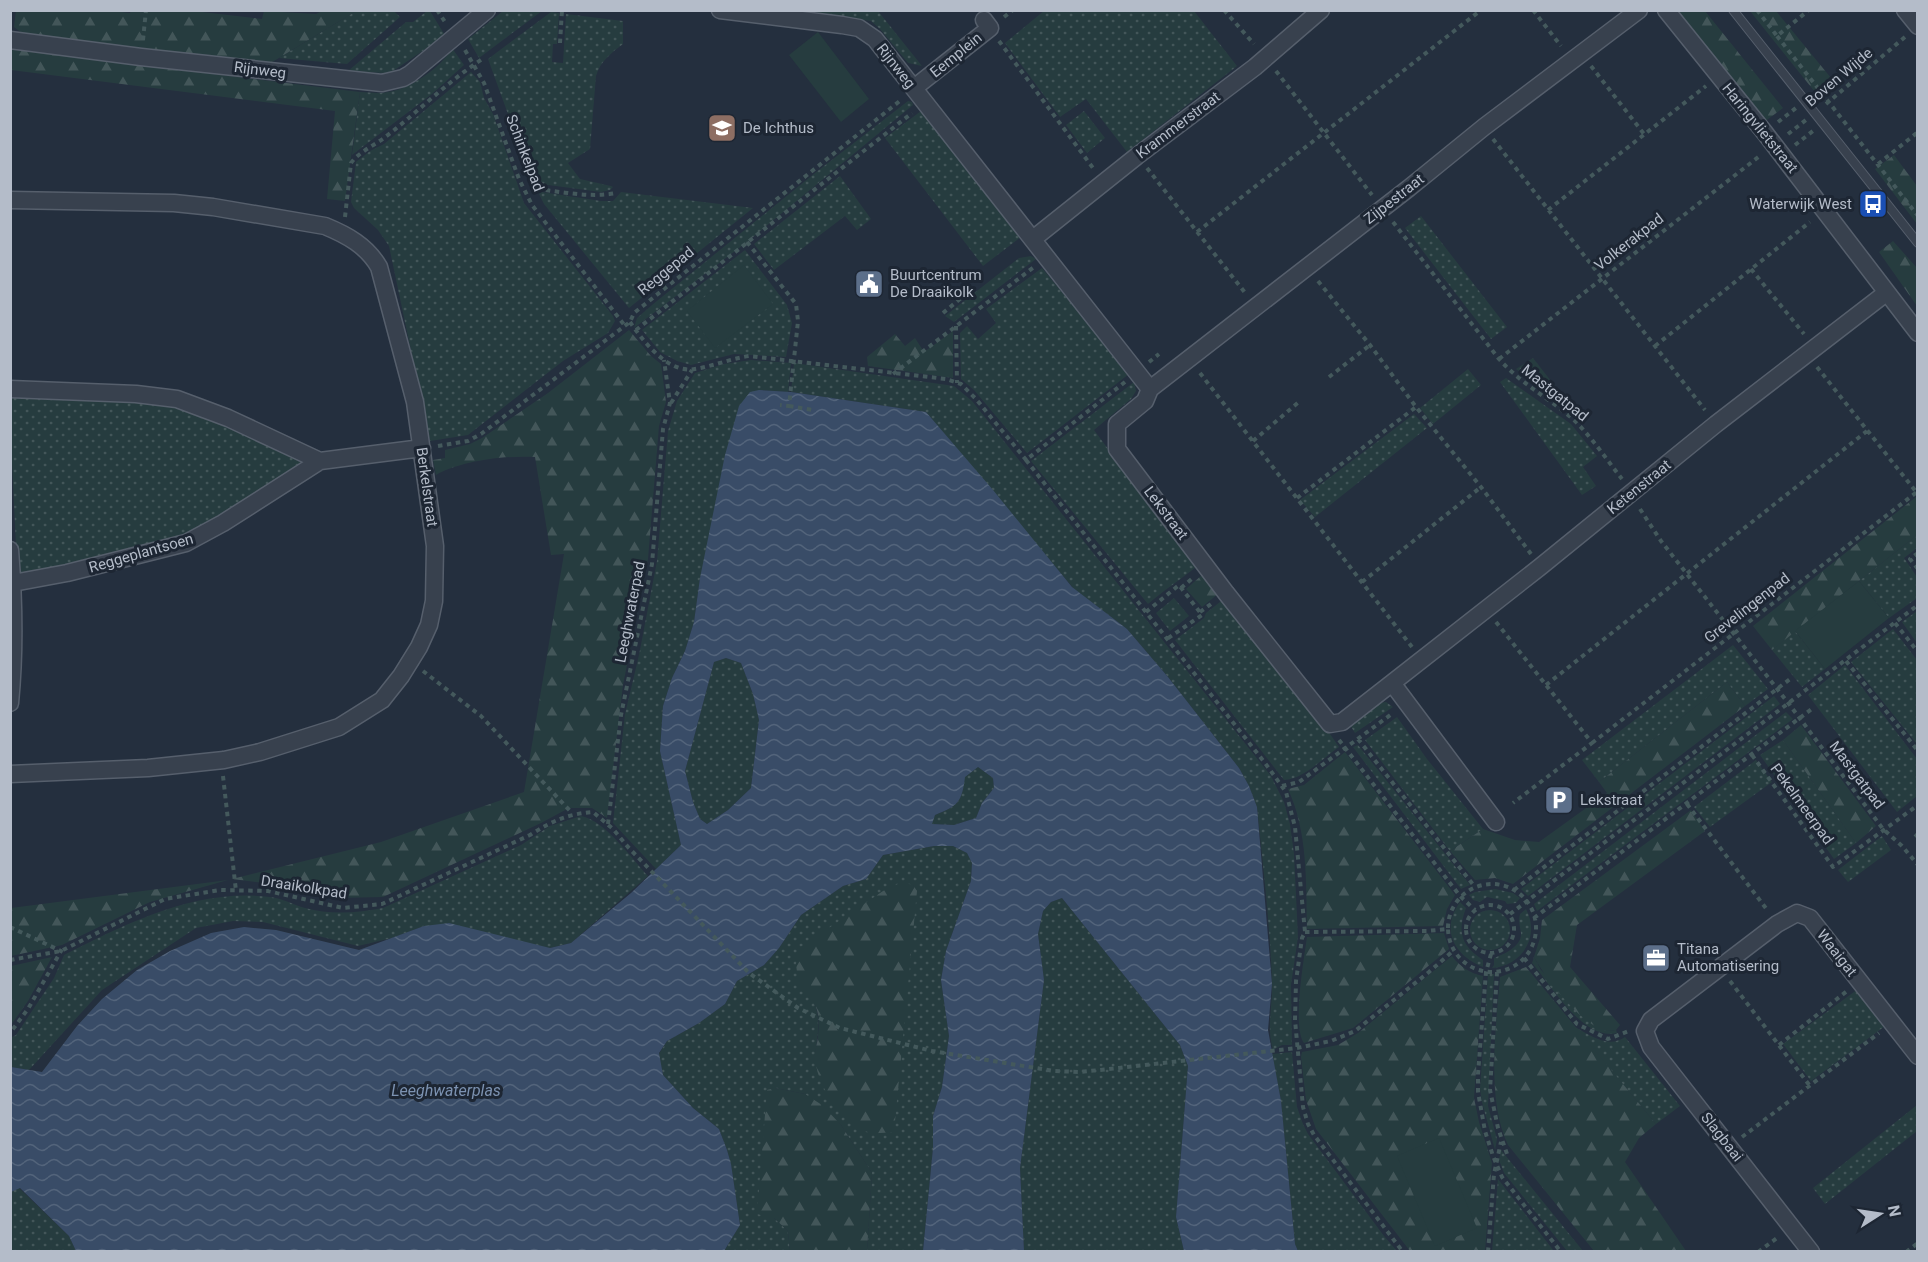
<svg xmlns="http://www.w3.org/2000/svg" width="1928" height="1262" viewBox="0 0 1928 1262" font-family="Roboto,sans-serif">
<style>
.grass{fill:url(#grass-dots);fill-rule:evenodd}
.forest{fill:url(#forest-firs)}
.pitch{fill:#263c3f}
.water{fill:url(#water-waves);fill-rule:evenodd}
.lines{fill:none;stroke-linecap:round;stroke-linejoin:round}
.lane-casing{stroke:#565f6c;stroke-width:10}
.street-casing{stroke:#565f6c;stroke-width:19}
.path{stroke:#44595c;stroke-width:4;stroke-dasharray:4.5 4.5;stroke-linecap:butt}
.lane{stroke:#38414e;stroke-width:8}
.street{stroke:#38414e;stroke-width:16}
.labels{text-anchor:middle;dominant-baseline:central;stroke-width:6;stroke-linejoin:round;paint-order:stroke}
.street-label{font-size:15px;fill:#b4bcc9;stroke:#1d2633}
.poi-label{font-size:15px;fill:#b4bcc9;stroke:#1d2633;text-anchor:start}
.water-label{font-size:16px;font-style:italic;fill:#7c92b1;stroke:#1d2633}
</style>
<defs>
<pattern id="grass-dots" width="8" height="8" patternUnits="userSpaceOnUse" patternTransform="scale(1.5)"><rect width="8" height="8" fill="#263c3f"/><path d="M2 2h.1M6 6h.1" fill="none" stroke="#435659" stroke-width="1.8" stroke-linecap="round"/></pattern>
<pattern id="forest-firs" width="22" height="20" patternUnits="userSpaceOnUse" patternTransform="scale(1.5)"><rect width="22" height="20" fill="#263c3f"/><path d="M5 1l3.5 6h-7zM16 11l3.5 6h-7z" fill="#435659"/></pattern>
<pattern id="water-waves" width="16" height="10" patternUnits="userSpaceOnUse" patternTransform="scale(1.5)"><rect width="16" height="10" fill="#394c67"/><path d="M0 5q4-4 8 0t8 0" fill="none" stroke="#53647b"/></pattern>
</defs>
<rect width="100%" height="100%" fill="#242f3e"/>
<path class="grass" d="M1045,10L1194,11L1237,66L1127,152L1086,99L1060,117L1005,43Z
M356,11H394L400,17L347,64L279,58Z
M427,11H430L446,37L438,43L433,44L393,71L385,73L348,71L406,22H413Z
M503,11H542L479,58L468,39Z
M807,11H878L922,66L908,63L880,29L871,21Z
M551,12L559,13L557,44H553L552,62L563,63L566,14L623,21V44C611,53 600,62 596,76L590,149L568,163L580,179L611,186L613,187L610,190L601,192L533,183L488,59Z
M452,48L464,65L432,94L352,155L360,92C370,92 379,94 388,92C410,89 442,67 452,48Z
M471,72L480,82L484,98L493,114L524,203L613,316L615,321L608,333L563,361L468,435L430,441L389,246L378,230L354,208L351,202L356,162L370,151L384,144Z
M908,101L912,102L913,105L747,242L634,328L637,318L652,305L815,173Z
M921,111L1021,237L983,266L885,138Z
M1084,111L1105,138L1087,153L1066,125Z
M840,176L871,219L857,230L845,216L774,270L754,244Z
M542,192L601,201H613L621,192L753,208L629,308L544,204L539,194Z
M1421,216L1507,327L1491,339L1405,228Z
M745,250L787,305L792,323L786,357L734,354L691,365L677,361L660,352L642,330Z
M1031,256L1036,259L954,322L945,316L1019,258Z
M1042,268L1129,374L1027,453L974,390L961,379L960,333L967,326L978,339L996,323L986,309Z
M1533,358L1579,417L1516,369Z
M751,360L791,363L788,392L759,390L700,578L694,622L685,651L672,678L663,706L660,751L681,845L656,869L613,823L625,714L639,655L657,561L668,431L677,401L695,373L724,364Z
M794,363L954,386L972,401L1271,776L1284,802L1290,824L1294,854L1298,937L1291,985L1292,1045H1282L1273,1050C1266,1026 1273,1006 1272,982C1270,924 1263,865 1257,807L1249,786L1239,768L1168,677L1127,629L1074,589L926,412L791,392Z
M1468,369L1481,385L1433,424L1420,408Z
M1506,378L1571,424L1597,456L1583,467L1596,486L1582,495L1500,382Z
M1134,382L1136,391L1131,399L1094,430L1196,567C1180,580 1164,590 1148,604L1031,461Z
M13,397L103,398L183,405L299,459L304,463C265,488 225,517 182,535C138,554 79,564 32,576L23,574L17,567L11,442L10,401Z
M1414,414L1427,428L1315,517L1300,500Z
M1917,535V548L1904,558L1917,577V598L1889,618L1859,581Z
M1174,598L1189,616L1170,631L1156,613Z
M1225,598L1312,708L1339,747C1323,758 1304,779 1284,780L1175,640L1204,618L1206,613Z
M1917,611V643L1902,622Z
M1893,629L1917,660L1918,742L1916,743L1851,662Z
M1795,631L1825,669L1802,687L1772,650Z
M1733,645L1768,689L1745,706L1727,682L1599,782L1582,760Z
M726,658L741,663L753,694L759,720L751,788L728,810L707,824L700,819L693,802L685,771L714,662Z
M1845,665L1917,759V796L1897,812L1808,695Z
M1774,696L1780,704L1528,896L1521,889Z
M1386,702L1393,707L1355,733L1350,725L1378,703Z
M1786,712L1793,719L1537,911L1534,904Z
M1397,717L1427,759L1483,829L1450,851L1365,740Z
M1783,740L1856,843L1834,859L1760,755Z
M1358,745L1470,885L1461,889L1353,747Z
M1756,760L1772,782L1710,827L1694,807Z
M978,767L993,778L994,788L982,803L976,818L954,825L931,824L935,815C958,806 962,802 964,777Z
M581,816C606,821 631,858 648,876L571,943L550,948L424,926L392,938L358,946L263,922L233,921L196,928L102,990L29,1070L11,1067L10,1038L16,1035L54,978L64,955C128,923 196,888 270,897C282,898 294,905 305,908C330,915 358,913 383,908L521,845L550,826Z
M1882,836L1891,850L1848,882L1838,870Z
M934,846H953L967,853L972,863L971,881L946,951L941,980L949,1036L942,1087L933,1116V1148L923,1251H867L872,1173L841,1125L805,1094L775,1088L774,1218L788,1231L790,1251H724L740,1225L731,1165L727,1150L719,1129L693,1108L663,1075L659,1054L667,1041L699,1023L725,1004L737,981L764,965L779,948L801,915L843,886L866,879L883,855ZM913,885L916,891L893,1132L815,1054C818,1035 822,1013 811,997Z
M1495,889L1513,893L1520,898L1516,903L1507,904L1505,901L1487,897L1480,902L1473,900L1469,895L1475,892Z
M1062,898L1180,1045L1188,1066L1176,1217L1184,1251L1024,1252L1020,1168L1044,980L1038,934L1043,911L1051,902Z
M1460,902L1466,908C1457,932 1461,946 1483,960V967C1454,955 1440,930 1460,902Z
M1526,909C1541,937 1521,966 1492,968L1494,965V958C1505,954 1522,946 1521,933C1520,926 1518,921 1520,914Z
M1470 930a20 20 0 1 1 40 0a20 20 0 1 1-40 0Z
M1534,957L1541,970L1607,1031L1616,1030L1617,1033C1584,1042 1551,985 1532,963Z
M1488,974H1494L1488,1106L1497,1139L1495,1150L1482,1102L1480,1089Z
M1858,989L1885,1026L1811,1081L1783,1044Z
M1575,1027C1590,1035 1608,1049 1625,1037L1680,1106L1656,1124Z
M1292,1052L1297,1107L1303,1124L1308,1134L1384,1236L1397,1251H1298L1295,1244L1281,1101L1272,1054Z
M1917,1105V1131L1825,1204L1813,1188Z
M1501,1150L1583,1251H1567L1504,1173L1499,1160Z
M1498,1179L1554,1251H1492Z
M10,1183L19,1188L69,1236L76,1251H11Z"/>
<path class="forest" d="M105,10L130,13L131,11L185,10L262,19L264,11L316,14L322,11H356L269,64L22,33L14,27L16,11Z
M1664,11H1705L1783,108L1756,128Z
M1750,11H1776L1836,84L1819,97Z
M11,49L360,92L345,201L327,199L335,111L11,70Z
M1894,155L1917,186V224L1875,169Z
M1893,241L1917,268V306L1879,252Z
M629,330L651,356L661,364L666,402L659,426L648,559L623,685L607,818L592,808H569L541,823L383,897L336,898L312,889L232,879L381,842L524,792L564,554L551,555L535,457C507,455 460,461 436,475L433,460L445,458V450L470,444L482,438L548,393Z
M953,331V378L868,366L867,357L895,334L905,346L915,338L924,352Z
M1916,497L1917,535L1772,650L1753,626Z
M1202,575L1218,594L1202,607L1186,589Z
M1727,682L1745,706L1513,884L1495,878L1475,880L1450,851L1483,829L1515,840L1539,842L1607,793L1599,782Z
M1801,725L1876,826L1856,843L1783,740Z
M1345,752L1455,895L1447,909L1443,926L1307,929C1306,882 1308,832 1288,789L1304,785Z
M1691,810L1705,831L1577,925L1570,967L1620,1025L1616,1030C1613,1030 1610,1031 1607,1031C1582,1026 1546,979 1534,957L1540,938L1542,920Z
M228,880L150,902L62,945L11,956V908Z
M902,882L913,885L917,891L894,1132C887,1132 877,1134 871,1133C842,1126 814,1081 815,1054C815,1048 818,1042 818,1036C820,1012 818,1002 799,988L796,964L801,947L883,891Z
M1444,933L1449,949L1353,1028L1304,1043C1292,1027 1304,959 1307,937Z
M1452,956C1460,967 1470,973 1483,976L1474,1098L1479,1122L1492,1163L1485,1251H1410L1316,1129L1306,1100L1301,1057L1302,1052L1338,1045L1358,1033Z
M52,957L28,1001L11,1025V966Z
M1526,967L1656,1124L1639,1138L1625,1162L1686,1251H1594L1508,1145C1486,1100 1496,1027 1500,977Z
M775,1088L805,1094L822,1105L841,1125L872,1173L867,1251H790L788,1231L774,1218L757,1214L767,1090Z"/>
<path class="pitch" d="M818,32L869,99L841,122L789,55Z
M744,265L773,304L715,348L687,311Z
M1859,581L1889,618L1825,669L1795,631Z
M1439,1138L1477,1228L1435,1246L1397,1156Z"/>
<path class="water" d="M759,390L791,392L926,412L993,490L1072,587L1127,629L1168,677L1239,768L1249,786L1257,807L1272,984L1268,1030L1281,1101L1295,1244L1298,1251H1184L1176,1217L1188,1066L1180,1045L1062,898L1051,902L1043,911L1038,934L1044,980L1020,1168L1024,1251H923L933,1148V1116L942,1087L949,1036L941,980L946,951L971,881L972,863L967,853L953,846H934L883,855L866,879L843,886L801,915L779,948L764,965L737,981L725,1004L699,1023L667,1041L659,1053L663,1075L693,1108L719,1129L727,1150L731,1164L740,1225L724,1251H76L69,1236L20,1188L11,1192V1067L42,1072L77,1026L102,999L137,970L170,951L211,933L244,927L276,930L359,950L424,926L449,923L550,948L571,943L631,893L681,845L660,751L663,706L672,678L685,651L694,622L700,578L725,455L739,406L750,392ZM726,658L741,663L753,694L759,720L751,788L728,810L707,824L700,819L693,802L685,771L714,662ZM978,767L993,778L994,788L982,803L976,818L954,825L932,824L935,815C958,806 962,802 965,777Z"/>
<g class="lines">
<g class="lane-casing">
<path id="lane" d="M1733,10L1918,243"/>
</g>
<g class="street-casing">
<path id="street" d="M720,10L842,25L859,28L875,39L1150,389L1145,401L1117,424V449L1226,593L1330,724L1342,722L1392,683L1496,822
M1666,10L1765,133L1918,333
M1905,10L1918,26
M10,40L141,57L382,83L403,78L410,74L487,10
M914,88L990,28L984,20
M10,200L174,203L213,207L325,226C347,235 367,246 379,267L415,402L435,546L434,601L429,625L419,647L401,676L382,700L339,727L260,752L224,760L148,768L10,774
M1033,239L1137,156L1255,67L1321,10
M10,389L136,394L177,399L228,418L320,461
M1150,389L1409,188L1484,127L1639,10
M10,550C14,601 15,652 10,703
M13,583L67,573L186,543L223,523L320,461L422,448
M1392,683L1540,567L1716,424L1886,293
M1811,1252L1651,1047L1645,1031L1651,1020L1777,924L1797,913L1810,918L1918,1056"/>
</g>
<path class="path" d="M437,10L445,22
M1224,10L1254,44
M1533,10L1561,46
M1757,10L1777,36L1809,10
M1004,17L1013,10
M1777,36L1918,216
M143,40L146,10
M999,41L1093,168
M560,43L562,10
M465,50L484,83L519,179L532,205L625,326
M1591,66L1644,134
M1276,71L1372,195
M1826,104L1905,37
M1778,122L1796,108
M1788,134L1806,120
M1493,139L1705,410
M1795,145L1813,131
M1878,164L1918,132
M1147,168L1246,294
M537,189C563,192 591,198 616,193
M1548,210L1706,86
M345,217L351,163C359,152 373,146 384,138C418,112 448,81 484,58
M1393,222L1499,359C1522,385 1551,399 1575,421C1593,439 1607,460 1622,479
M1197,232L1481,10
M747,242L796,304L798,321L789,406L780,405
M1751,269L1804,334
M1318,281L1370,345L1416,407L1481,487L1531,554
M943,313L966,294L970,288
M630,322C643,341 668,374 695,369C713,366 730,359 749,356L946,379L961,384L976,399L1027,461
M956,326L957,383
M636,330L912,113
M1655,346L1810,222
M1499,359L1761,155
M1149,362L1159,354
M1817,367L1917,493
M1200,373L1412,647
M893,374L1034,267
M1329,377L1370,345
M1125,382L1026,460L1265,763L1286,792L1295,827L1305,932L1302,938L1296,981L1295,1020L1303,1107L1308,1124L1314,1135L1403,1252
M671,403L692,370
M789,406L813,410
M1253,441L1300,401
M438,446L468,441L481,434L630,322L634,313L901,100
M1297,498L1416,407
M1640,509L1661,541L1789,704L1883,829L1902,846L1918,865
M1918,553L1910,559L1918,569
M1362,582L1481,487
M1181,588L1194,577
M1146,612L1179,585L1202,615L1167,639
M1200,612L1211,604
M1496,622L1592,743L1513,803
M1895,623L1918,652
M1846,661L1918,751
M423,671L481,716L572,813
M1546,685L1867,431
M1358,739L1475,887
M1339,740L1460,896L1475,910
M1592,743L1917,492
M1752,755L1833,867L1918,805
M223,776L236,891
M1282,786L1299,782L1393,713
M1687,804L1768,911
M608,824L621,715L652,564L663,429L670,403L664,360
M1915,834L1918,837
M1448 928a44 44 0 1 1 88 0a44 44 0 1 1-88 0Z
M1514,890L1790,679
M1466 929a24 24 0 1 1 48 0a24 24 0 1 1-48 0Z
M1510,914L1918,605
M1534,918L1813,708
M10,927L61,951L28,1009L10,1033
M1305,932L1427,931L1447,929
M1491,954L1486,972L1478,1074V1092L1485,1131L1493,1156L1502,1177L1561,1252
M1524,958L1577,1024L1608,1039L1629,1031
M10,960L61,951L165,899L220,890L268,891L343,908L382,904L530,835C552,821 567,814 593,812L613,829L628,847L749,973L798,1008L840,1028L932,1051L1054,1071L1080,1072L1119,1068L1297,1048L1331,1041L1355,1031L1429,972L1454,950
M1497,972L1490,1090L1498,1128L1507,1154
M1730,981L1810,1086
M1779,1045L1847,991
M1742,1137L1879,1033
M1488,1252L1494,1174L1501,1142
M1758,1252L1777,1238
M1906,1252L1918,1243"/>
<use href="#lane" class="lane"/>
<use href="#street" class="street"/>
</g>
<defs>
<g id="school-square" transform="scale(1.5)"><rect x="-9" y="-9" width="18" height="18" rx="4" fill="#8d6e63" stroke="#1d2633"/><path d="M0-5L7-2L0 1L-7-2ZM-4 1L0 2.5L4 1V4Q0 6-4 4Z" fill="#fff"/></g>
<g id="bus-square" transform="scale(1.5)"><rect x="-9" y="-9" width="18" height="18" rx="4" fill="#1a4fb4" stroke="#1d2633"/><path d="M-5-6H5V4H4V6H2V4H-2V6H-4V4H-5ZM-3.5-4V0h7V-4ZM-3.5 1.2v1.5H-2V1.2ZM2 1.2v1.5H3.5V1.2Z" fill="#fff"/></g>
<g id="civic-square" transform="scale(1.5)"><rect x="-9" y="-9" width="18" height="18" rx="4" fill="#5c6f8a" stroke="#1d2633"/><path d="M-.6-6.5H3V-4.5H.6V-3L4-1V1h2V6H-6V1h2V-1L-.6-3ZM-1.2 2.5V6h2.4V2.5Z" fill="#fff"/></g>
<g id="parking-square" transform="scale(1.5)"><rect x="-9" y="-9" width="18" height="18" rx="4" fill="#5c6f8a" stroke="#1d2633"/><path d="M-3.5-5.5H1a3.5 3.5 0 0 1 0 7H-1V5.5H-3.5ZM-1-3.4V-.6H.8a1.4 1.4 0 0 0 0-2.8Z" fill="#fff"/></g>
<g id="office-square" transform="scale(1.5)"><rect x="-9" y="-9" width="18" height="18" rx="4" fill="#5c6f8a" stroke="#1d2633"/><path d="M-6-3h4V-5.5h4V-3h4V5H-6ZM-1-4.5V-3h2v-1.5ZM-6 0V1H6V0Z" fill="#fff"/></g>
</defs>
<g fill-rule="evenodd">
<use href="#school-square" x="722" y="128"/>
<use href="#bus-square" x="1873" y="204"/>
<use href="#civic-square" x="869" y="284"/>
<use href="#parking-square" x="1559" y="800"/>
<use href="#office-square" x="1656" y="958"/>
</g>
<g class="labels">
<g class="street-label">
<text transform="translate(956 55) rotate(-39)">Eemplein</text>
<text transform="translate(896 66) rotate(52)">Rijnweg</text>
<text transform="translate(260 70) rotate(7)">Rijnweg</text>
<text transform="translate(1839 77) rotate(-40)">Boven Wijde</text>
<text transform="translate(1178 125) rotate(-37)">Krammerstraat</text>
<text transform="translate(1760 128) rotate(51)">Haringvlietstraat</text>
<text transform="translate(525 153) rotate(69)">Schinkelpad</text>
<text transform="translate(1394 199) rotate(-38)">Zijpestraat</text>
<text transform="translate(1629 242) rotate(-38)">Volkerakpad</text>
<text transform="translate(666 271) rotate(-39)">Reggepad</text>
<text transform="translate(1555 393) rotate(39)">Mastgatpad</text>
<text transform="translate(427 487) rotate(82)">Berkelstraat</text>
<text transform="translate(1639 487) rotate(-39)">Ketenstraat</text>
<text transform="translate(1166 513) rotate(53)">Lekstraat</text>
<text transform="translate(141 553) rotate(-16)">Reggeplantsoen</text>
<text transform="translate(1747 608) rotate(-38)">Grevelingenpad</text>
<text transform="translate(630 612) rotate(-79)">Leeghwaterpad</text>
<text transform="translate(1857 775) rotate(53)">Mastgatpad</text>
<text transform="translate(1802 804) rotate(54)">Pekelmeerpad</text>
<text transform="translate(304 887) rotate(9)">Draaikolkpad</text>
<text transform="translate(1837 953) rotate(52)">Waaigat</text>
<text transform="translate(1722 1137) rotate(52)">Slagbaai</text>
</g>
<g class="poi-label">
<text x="743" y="128">De Ichthus</text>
<text x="1852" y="204" text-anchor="end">Waterwijk West</text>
<text x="890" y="275">Buurtcentrum<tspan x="890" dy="17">De Draaikolk</tspan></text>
<text x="1580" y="800">Lekstraat</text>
<text x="1677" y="949">Titana<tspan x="1677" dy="17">Automatisering</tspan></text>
</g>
<g class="water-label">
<text x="446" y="1090">Leeghwaterplas</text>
</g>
</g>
<rect width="1928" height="1262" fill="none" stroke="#b4bcc9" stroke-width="24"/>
<g transform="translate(1880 1214) rotate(78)" stroke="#1d2633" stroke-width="4.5" paint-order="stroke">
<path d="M0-4.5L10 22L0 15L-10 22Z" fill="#b4bcc9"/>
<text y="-9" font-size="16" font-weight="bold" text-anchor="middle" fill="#b4bcc9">N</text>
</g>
</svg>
